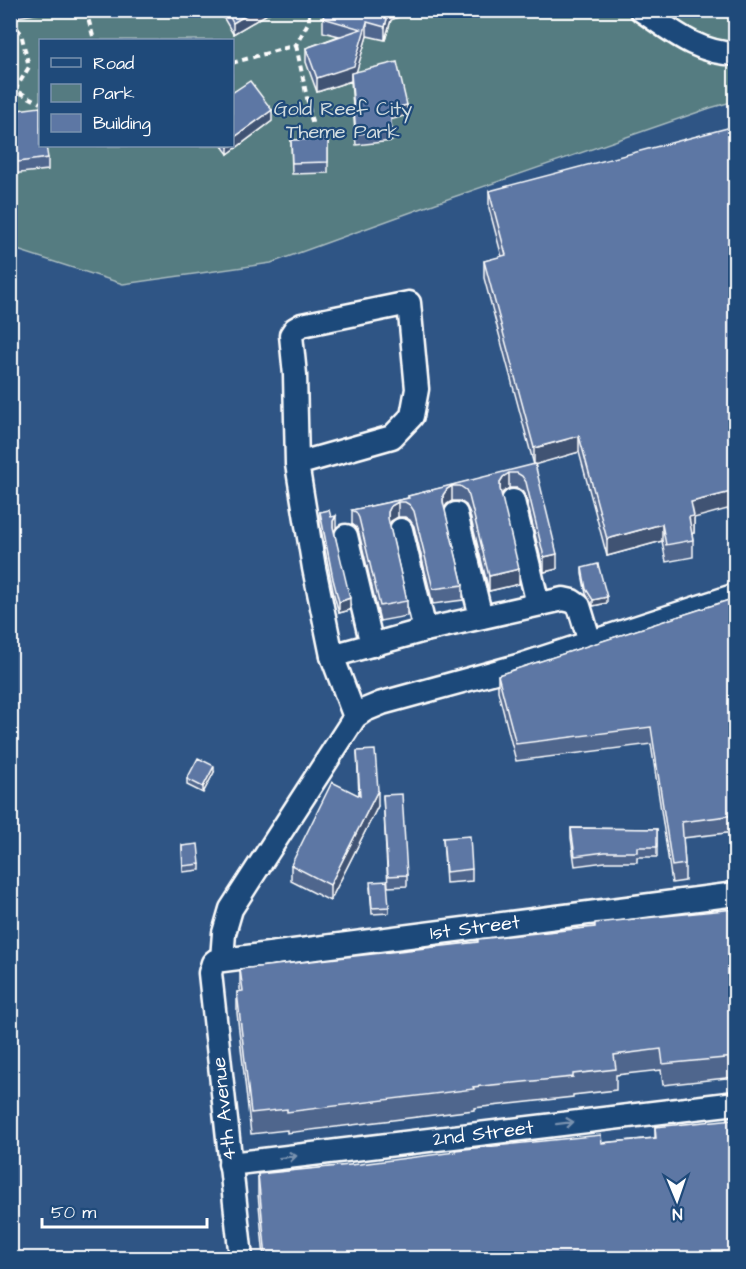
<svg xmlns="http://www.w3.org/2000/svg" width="746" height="1269" viewBox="0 0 746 1269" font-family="'Architects Daughter',sans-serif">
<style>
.green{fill:#557b81;stroke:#aabdc0;stroke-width:1.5;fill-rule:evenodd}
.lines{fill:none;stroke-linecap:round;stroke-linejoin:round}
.minor-casing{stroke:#fff;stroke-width:27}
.path{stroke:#fff;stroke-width:4;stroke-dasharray:6 4.5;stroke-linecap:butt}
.minor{stroke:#1f4a7a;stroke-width:22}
.wall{fill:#50668d;stroke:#fff;stroke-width:1.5}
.shaded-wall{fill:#415373;stroke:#fff;stroke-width:1.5}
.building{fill:#5d77a4;stroke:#fff;stroke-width:1.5}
.oneway{stroke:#7992af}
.labels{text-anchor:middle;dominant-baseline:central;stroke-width:4.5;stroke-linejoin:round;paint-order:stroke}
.park-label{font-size:20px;fill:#d4dee0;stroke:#1f4a7a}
.street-label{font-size:20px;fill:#fff;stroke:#1f4a7a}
</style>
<rect width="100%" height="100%" fill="#2f5585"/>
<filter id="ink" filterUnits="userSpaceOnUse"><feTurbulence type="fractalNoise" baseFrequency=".0167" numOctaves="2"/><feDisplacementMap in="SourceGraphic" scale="12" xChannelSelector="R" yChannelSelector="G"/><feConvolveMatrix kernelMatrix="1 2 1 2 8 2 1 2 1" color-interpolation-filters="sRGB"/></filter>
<g filter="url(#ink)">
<path class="green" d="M11,11H735V101L710,108L439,202L271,263L123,284L11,248ZM40,40H232V146H40Z"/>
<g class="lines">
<g class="minor-casing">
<g id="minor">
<path d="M641,10C672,31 697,53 736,54"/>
<path d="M297,464L392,437L412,416L417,389L409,303L302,325L295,329L291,335L295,375L297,464L314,568L332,656L355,717"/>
<path d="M513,501L538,604"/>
<path d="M456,514L481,617"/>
<path d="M401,530L425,630"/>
<path d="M346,536L372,645"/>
<path d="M332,656L425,630L563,599L572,601L579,606L590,642"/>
<path d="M222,959L224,933L231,909L355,717L365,710L382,703L521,665L736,595"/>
<path id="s1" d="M230,1164L736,1103"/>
<path id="s2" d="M241,1258L210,973L213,963L215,961L736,894"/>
</g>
</g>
<path class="path" d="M86,10L94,40
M10,20L21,33L29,67L15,90L40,103
M10,34L21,33
M296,45L313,127
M232,63L296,45L309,21V10
M10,94L15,90"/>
<use href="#minor" class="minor"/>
</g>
<path class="wall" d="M17,10H47V12L18,17Z
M219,10H274L233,34Z
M323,18L391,20L385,40L367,36L356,71L407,115L391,119L392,141L356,145L351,81L317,92L306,62V48L339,36L323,32Z
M10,111L48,158V170L11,174Z
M272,121L228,154L222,146H232Z
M328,139V173L292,174L291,140Z
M489,191L694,518V533H692L693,540V557L666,562L662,541L607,556L579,452L535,464L557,569L544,572L526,497L522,491L517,488H509L503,492L501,495L519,584L489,591L469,511L466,505L460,501H452L447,504L444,508L463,585V600L433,604L414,526L410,520L405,517H398L391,521L389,524L407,601V616L380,621L359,533L356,527L352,524V510L408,498V496L534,465L484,278V261L502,257L489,208Z
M320,512L331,517L336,528L334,531L350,610L339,613L333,591L320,524Z
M582,568L607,603L593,606L586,594L582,574Z
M735,598V832L683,838L685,864V881L672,883L651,744L516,761L498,691V675Z
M357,751L378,806L330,901L291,881V865L359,796Z
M214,772L203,793L187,785V779Z
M383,795L407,875V886L388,887Z
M571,828L657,829V857H637V862H605L575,866L571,838Z
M443,838L472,869V881L446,883Z
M182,846L200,864V870L183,872Z
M370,888L389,907V913L372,914Z
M735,909V1077L663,1085L661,1070L616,1075V1090L573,1095V1097L474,1108V1110L287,1133V1130L251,1134L237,1013V992L240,991V969L478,942Z
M655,1127L735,1258H264L258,1194V1174L655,1138Z"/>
<path class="shaded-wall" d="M254,10H274L233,34V23Z
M389,10H416L391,20L385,40V27Z
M367,22V36L354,80L351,73V81L317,92V78Z
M407,105V115L390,120V109Z
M272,110V121L228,154V146H232V139Z
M579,436V452L534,465V448Z
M509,473V488L503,492L500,497V482L503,477Z
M452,486V501L447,504L443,510V495L447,489Z
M735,491V507L694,518V533L689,534V517L691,502Z
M398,502V517L391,521L388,527V512L391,506Z
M336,516V528L333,533V521Z
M662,524V541L607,556V539Z
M557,554V569L544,572V557Z
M519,569V584L489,591V576Z
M607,597V603L593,606V600Z
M350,598V610L339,613V602Z
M214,766V772L203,793V787Z
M378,790V806L330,901V885Z"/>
<path class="building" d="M226,10H254L233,23Z
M325,10H389L385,27L367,22L354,66L317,78L306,48L361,29L323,18Z
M397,62L407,105L390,109L392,131L356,134L351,73Z
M250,81L272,110L232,139V93Z
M40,107V146H46L48,158L11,163L10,111Z
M735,126V491L691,502L694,516L689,517L693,540L666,545L662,524L607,539L579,436L534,448L484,261L506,255L489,191Z
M328,139V162L292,163L291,140Z
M535,464L557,554L544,557L526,482L522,476L517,473H509L503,477L500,482V489L519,569L489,576L469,496L466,490L460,486H452L447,489L443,495V502L463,585L433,589L414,511L410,505L405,502H398L391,506L388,512V518L407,601L380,606L359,518L356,512L352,510L409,498L408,496Z
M329,510L331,517L336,516L333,521V527L350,598L339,602L333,579L320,512Z
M598,564L607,597L593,600L586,589L582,568Z
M735,598V815L682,822L685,864L672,866L651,727L516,744L498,675Z
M375,750L378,790L330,885L291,865L332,782L360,796L357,751Z
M198,758L214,766L203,787L187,779Z
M402,794L407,875L388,876L383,795Z
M571,828L657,829V847H637V852H605L575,856Z
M470,836L472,869L446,872L443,838Z
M198,844L200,864L183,866L182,846Z
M387,881L389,907L372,908L370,882Z
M735,909V1057L663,1064L661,1049L614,1055L616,1069L573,1074V1077L473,1087L474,1089L287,1112V1109L251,1113L237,992L243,991L240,969L478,942V939L595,927V923Z
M734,1119L735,1137V1258H266L258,1174L360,1164L456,1152L455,1150L601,1135L602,1143L656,1138L655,1127Z"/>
<defs><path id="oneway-shaft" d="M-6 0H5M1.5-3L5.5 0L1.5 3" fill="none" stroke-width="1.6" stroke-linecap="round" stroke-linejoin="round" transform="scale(1.5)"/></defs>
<g class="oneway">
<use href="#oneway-shaft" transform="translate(565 1123) rotate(-7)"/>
<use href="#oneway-shaft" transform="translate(288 1157) rotate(-7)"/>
</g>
</g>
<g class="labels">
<g class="park-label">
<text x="343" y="109">Gold Reef City<tspan x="343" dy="23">Theme Park</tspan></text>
</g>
<g class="street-label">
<text stroke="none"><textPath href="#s2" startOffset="562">1st Street</textPath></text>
<text transform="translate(224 1109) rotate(-96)">4th Avenue</text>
<text stroke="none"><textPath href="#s1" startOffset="255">2nd Street</textPath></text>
</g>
</g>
<rect width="746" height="1269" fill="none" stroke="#1f4a7a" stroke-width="36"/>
<rect x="18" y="18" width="710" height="1233" fill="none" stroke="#fff" stroke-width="2" filter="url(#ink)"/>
<rect x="39" y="39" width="195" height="108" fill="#1f4a7a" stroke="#7992af" stroke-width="1.5"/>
<rect x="51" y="58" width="30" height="9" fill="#1f4a7a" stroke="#7992af" stroke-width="1.5"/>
<text x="93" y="69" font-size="18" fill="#ffffff">Road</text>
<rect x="51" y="84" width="30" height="18" fill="#557b81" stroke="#7992af" stroke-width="1.5"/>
<text x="93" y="99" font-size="18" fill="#ffffff">Park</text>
<rect x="51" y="114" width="30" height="18" fill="#5d77a4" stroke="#7992af" stroke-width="1.5"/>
<text x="93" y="129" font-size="18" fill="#ffffff">Building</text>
<g transform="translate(677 1200) rotate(178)" stroke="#1f4a7a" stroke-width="4.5" paint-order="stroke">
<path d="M0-4.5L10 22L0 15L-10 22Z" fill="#ffffff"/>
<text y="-9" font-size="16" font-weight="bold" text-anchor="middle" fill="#ffffff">N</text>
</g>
<path d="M42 1218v9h165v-9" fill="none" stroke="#ffffff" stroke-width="3"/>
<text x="51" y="1218" font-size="18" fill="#ffffff" stroke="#1f4a7a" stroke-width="4.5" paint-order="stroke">50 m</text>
</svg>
